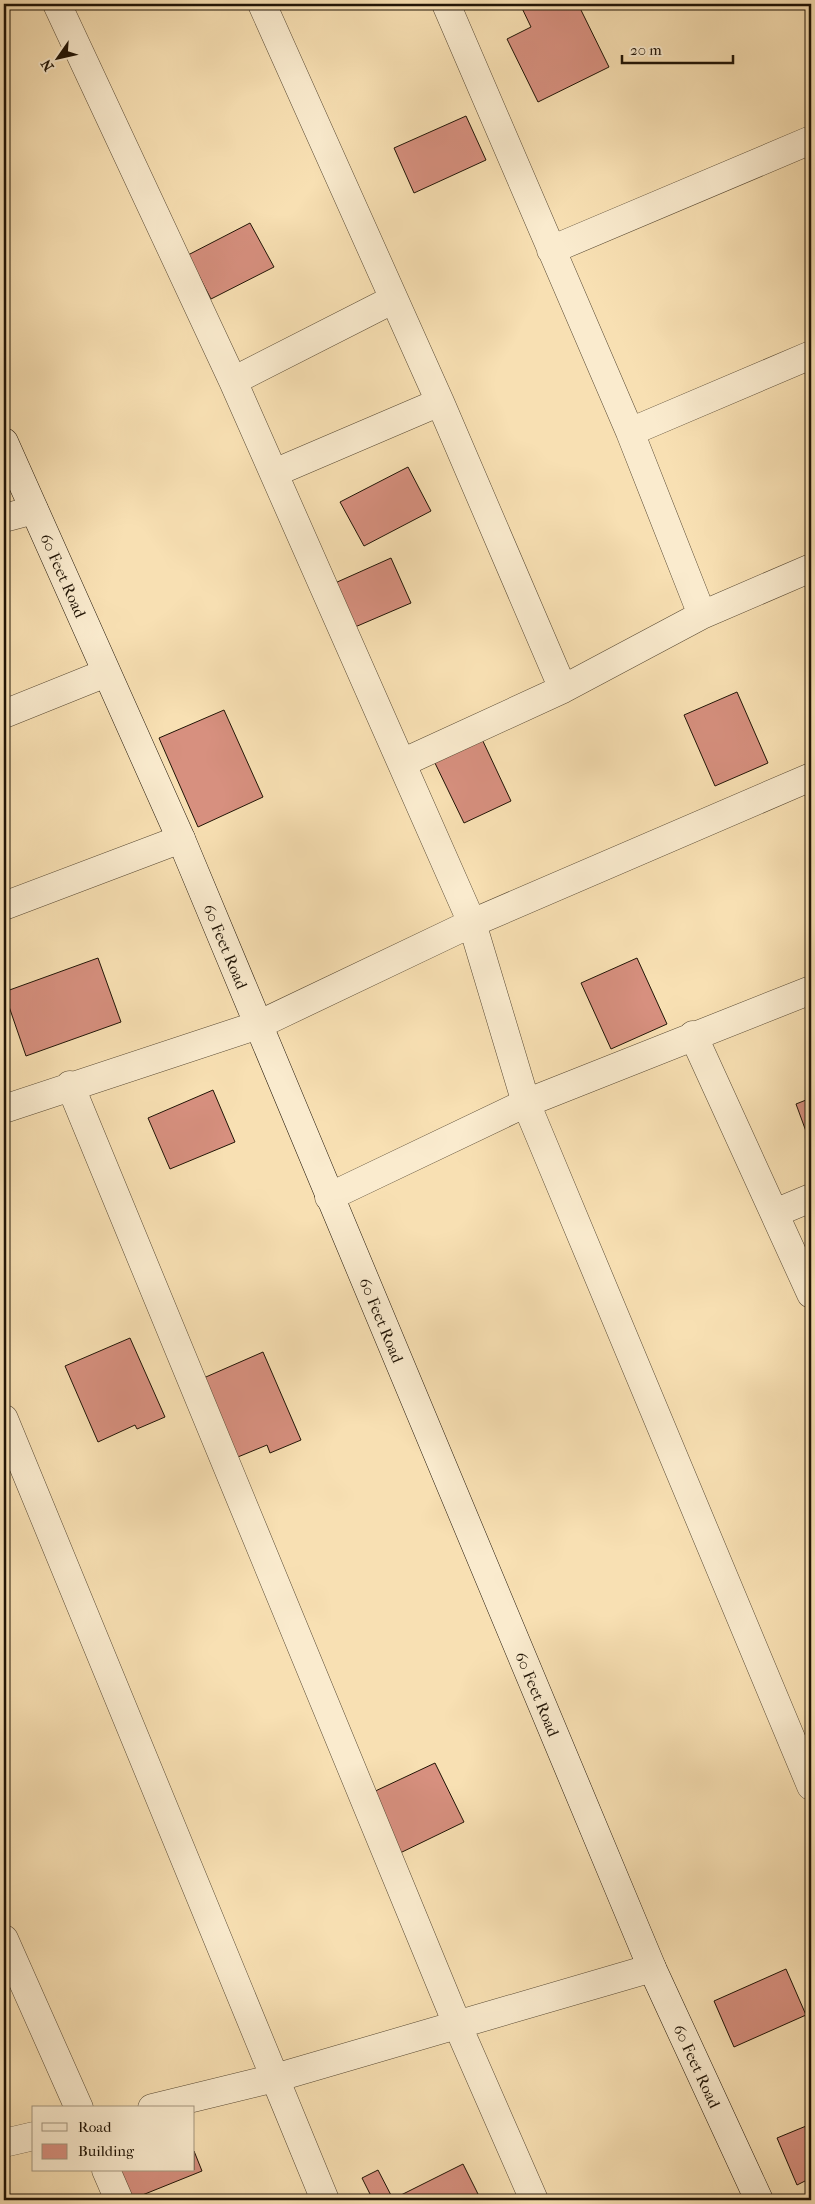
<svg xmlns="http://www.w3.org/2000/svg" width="815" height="2204" viewBox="0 0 815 2204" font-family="'IM FELL French Canon',serif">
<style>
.building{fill:#d7907f;stroke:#201406}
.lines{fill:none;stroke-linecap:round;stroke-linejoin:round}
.street-casing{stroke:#564731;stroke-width:29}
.secondary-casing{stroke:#201406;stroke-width:29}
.street{stroke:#faebce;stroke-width:28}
.secondary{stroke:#faebce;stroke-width:28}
.labels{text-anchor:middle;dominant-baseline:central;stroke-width:4;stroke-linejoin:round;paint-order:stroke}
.street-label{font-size:16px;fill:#201406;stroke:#faebce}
</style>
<rect width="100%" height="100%" fill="#f8e0b3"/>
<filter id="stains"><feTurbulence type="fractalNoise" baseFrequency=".004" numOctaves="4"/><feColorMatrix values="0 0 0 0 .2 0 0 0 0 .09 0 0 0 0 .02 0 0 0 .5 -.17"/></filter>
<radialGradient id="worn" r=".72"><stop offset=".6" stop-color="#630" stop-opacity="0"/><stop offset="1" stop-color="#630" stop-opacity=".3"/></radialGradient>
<path class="building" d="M520,4H578L609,67L538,102L507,39L531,27Z
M466,116L486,160L414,193L394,148Z
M250,223L274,267L211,299L188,255Z
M408,467L431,511L364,546L340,502Z
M391,558L411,603L355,627L335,583Z
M737,692L768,763L715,786L684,715Z
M224,710L263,797L198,827L159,738Z
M481,737L511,801L464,823L433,759Z
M98,958L121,1022L26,1056L4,992Z
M637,958L667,1024L611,1049L581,983Z
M4,1045L8,1056L4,1057Z
M213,1090L235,1142L170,1169L148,1118Z
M811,1098V1145L796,1104Z
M130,1338L165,1417L137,1429L135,1425L98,1442L65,1366Z
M263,1352L301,1440L270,1453L267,1445L233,1459L199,1380Z
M435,1763L464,1822L398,1854L369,1794Z
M786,1969L806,2015L734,2047L714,2001Z
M811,2124V2178L797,2185L777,2138Z
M194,2151L202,2171L130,2200L118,2170H194Z
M463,2164L481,2200H373L362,2178L378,2170L393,2199Z"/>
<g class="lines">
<g class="street-casing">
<path id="street" d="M57,4L233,381L472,923L526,1103L811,1786
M262,4L440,402L563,689
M446,4L630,432L702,615
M551,250L811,140
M233,381L394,299
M630,432L811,355
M274,473L440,402
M4,518L34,510
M4,714L106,673
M402,763L563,689L702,615L811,568
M4,906L181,839
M693,1035L811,1294
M70,1085L457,2024L534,2200
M4,1109L258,1025L472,923L811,777
M329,1197L526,1103L811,990
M775,1213L811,1198
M4,1419L325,2200
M4,1939L79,2108
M152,2108L275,2078L652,1968
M4,2143L34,2136
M106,2170L119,2200"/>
</g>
<g class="secondary-casing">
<g id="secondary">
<path id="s1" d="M4,442L181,839L652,1968L759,2200"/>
</g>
</g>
<use href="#street" class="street"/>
<use href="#secondary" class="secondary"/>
</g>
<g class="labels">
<g class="street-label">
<text stroke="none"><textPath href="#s1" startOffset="146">60 Feet Road</textPath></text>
<text stroke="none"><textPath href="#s1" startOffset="551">60 Feet Road</textPath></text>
<text stroke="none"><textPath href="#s1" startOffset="956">60 Feet Road</textPath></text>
<text stroke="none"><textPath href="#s1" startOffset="1361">60 Feet Road</textPath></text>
<text stroke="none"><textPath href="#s1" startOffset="1766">60 Feet Road</textPath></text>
</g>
</g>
<rect width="815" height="2204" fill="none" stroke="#f8e0b3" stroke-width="20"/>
<rect x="5" y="5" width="805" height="2194" fill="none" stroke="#201406" stroke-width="2.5"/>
<rect x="10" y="10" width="795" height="2184" fill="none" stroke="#201406"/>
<rect x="32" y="2106" width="162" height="65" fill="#faebce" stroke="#a3957e"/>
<rect x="42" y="2123" width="25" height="8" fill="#faebce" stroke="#a3957e"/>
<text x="78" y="2132" font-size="15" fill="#201406">Road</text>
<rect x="42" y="2144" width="25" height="15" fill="#d7907f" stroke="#a3957e"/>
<text x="78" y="2156" font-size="15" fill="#201406">Building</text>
<g transform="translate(58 58) rotate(236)" stroke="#faebce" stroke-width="4" paint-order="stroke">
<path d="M0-4L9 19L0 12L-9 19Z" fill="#201406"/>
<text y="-8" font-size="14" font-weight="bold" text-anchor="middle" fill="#201406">N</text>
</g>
<path d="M622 55v8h111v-8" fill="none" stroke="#201406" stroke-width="2.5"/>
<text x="630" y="55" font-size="15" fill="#201406" stroke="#faebce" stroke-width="4" paint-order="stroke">20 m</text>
<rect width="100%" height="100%" filter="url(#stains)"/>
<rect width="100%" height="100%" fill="url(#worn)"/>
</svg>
